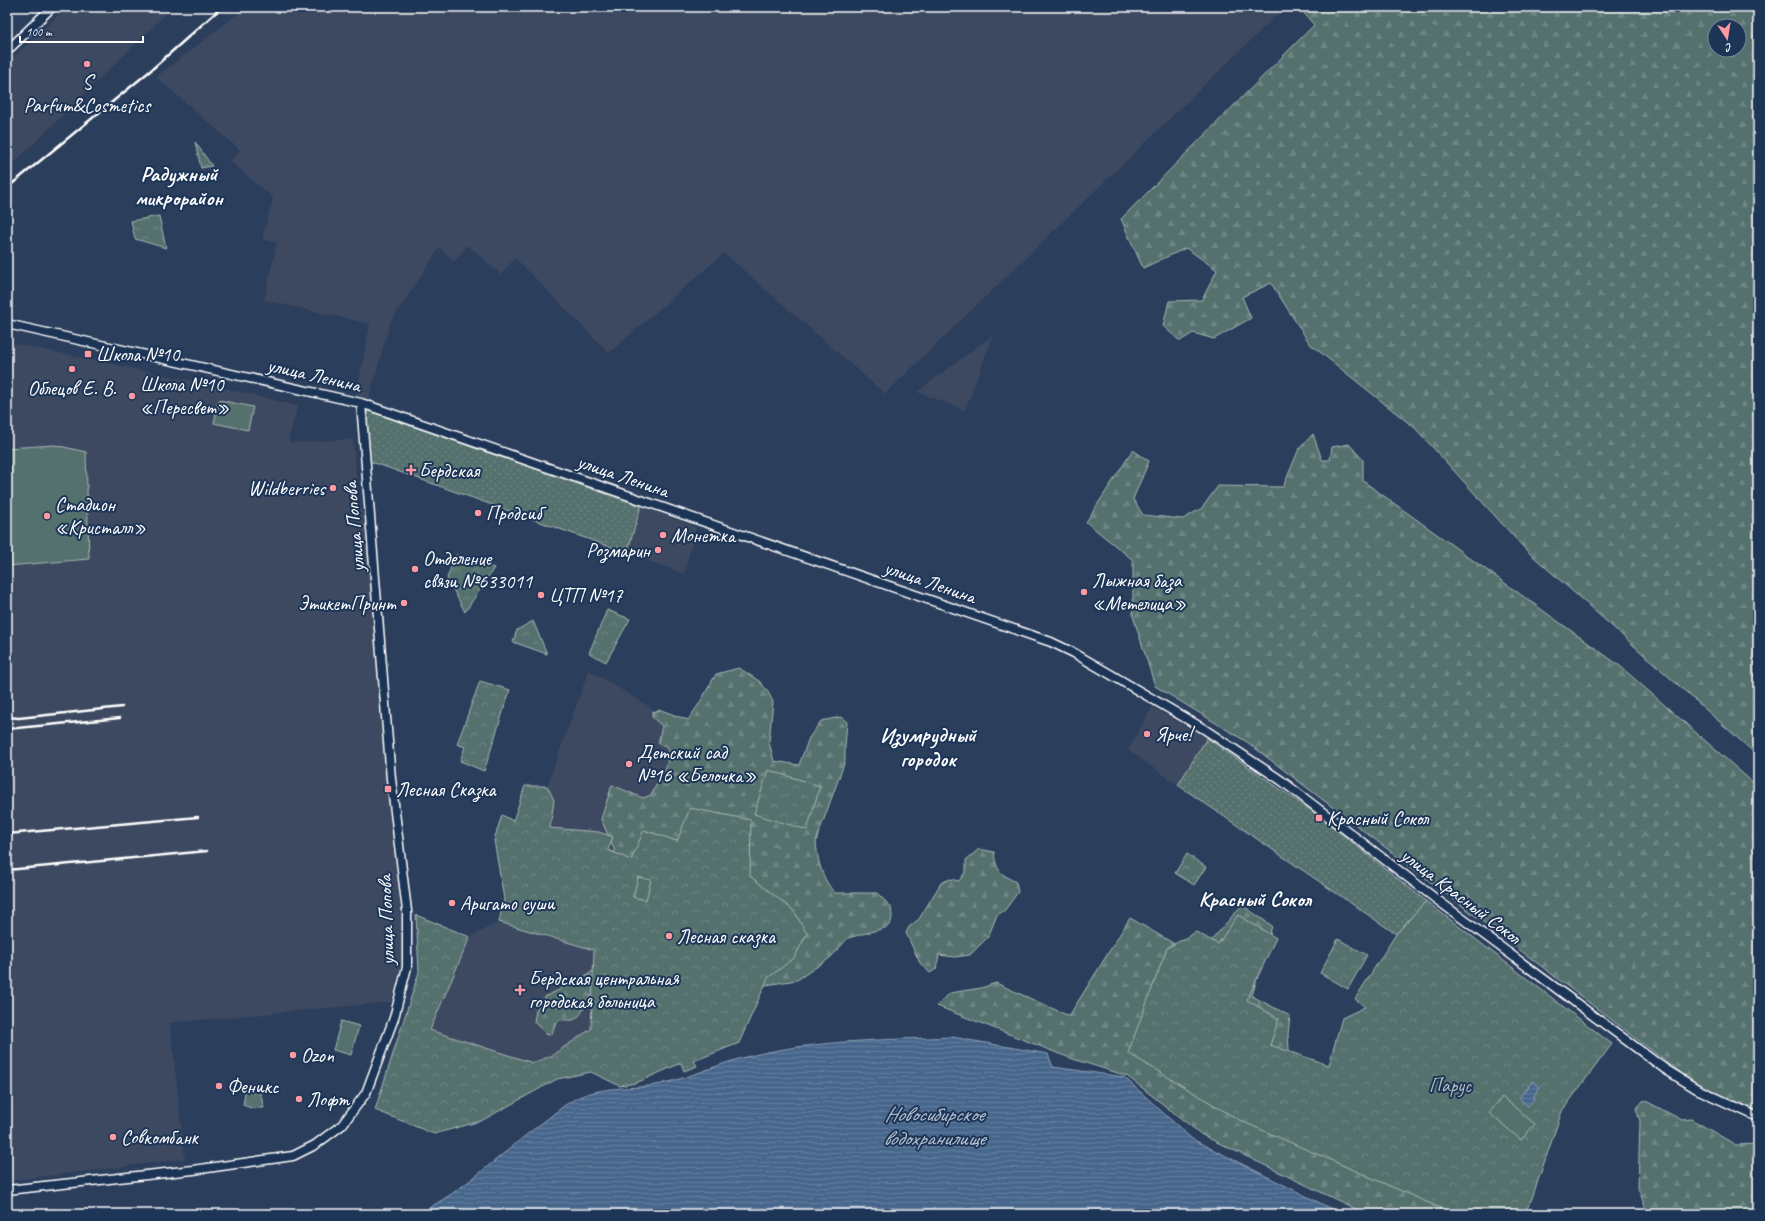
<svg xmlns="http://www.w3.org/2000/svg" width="1765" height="1221" viewBox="0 0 1765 1221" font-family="Caveat,sans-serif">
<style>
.built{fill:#3c4961}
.grass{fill:url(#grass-dots);stroke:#aab8b6}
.forest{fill:url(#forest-firs);stroke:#aab8b6;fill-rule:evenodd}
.park{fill:url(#park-crowns);stroke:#aab8b6}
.garden{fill:#55716e;stroke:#aab8b6}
.water{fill:url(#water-rules);stroke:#90a3ba}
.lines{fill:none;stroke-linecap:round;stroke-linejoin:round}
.minor-casing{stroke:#fff;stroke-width:11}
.minor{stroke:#1d3557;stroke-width:8}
.rail{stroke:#fff;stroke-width:2.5}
.poi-dot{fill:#ff9aa2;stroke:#1d3557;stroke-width:1.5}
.labels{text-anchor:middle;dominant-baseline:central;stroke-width:4;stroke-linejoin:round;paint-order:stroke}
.poi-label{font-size:20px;fill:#fff;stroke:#1d3557;text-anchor:start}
.street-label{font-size:20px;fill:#fff;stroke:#1d3557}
.park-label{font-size:20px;fill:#b2bfbe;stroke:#1d3557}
.neighbourhood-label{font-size:21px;font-weight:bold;fill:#fff;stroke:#1d3557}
.water-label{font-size:21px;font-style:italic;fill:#b5c2d1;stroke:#1d3557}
</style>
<defs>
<pattern id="grass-dots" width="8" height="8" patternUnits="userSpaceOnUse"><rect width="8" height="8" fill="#55716e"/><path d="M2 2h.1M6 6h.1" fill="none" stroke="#6e8684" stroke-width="1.8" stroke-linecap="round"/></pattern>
<pattern id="forest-firs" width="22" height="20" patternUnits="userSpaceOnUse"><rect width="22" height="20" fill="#55716e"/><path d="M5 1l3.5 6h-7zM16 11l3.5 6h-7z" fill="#6e8684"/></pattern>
<pattern id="park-crowns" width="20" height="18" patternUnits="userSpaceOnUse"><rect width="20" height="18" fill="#55716e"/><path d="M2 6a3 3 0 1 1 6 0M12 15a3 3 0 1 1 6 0" fill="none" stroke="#6e8684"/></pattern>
<pattern id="water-rules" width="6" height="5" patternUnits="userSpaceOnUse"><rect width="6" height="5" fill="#46668c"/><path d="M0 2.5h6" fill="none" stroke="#627d9d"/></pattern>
</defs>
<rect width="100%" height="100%" fill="#2b3e5c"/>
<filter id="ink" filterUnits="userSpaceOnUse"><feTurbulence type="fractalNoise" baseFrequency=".025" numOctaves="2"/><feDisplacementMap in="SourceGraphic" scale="8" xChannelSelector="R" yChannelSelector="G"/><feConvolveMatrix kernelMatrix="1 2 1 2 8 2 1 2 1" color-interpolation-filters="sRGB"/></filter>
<g filter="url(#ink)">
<path class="built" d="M67,7H173L7,170V63Z
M243,7H1275L1280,12L885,394L724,253L609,353L515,258L501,275L468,245L454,262L440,247L390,323L369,399L356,396L370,324L264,300L277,243L262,239L273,198L230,161L240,150L156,77L244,9Z
M994,334L965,410L917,392L943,372Z
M7,342L212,385L298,406L289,437V443L353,439L359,506L364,511L404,954L391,1002L170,1023L185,1159L7,1181V566L89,559L55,445L7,448Z
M641,506L696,527L684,574L627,553Z
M589,670L709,743L631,860L608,850L613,837L599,832L549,828L554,800L547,786Z
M1152,707L1207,738L1178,785L1128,750Z
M499,922L594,950L591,1029L551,1056L533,1063L430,1030L470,937Z"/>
<path class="grass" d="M366,410L641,506L627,553L369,461Z
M1207,738L1319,816L1426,901L1396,934L1178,785Z"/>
<path class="forest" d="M1299,7H1758V756L1525,549L1416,429L1310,344L1271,283L1242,297L1251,318L1214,339L1193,333L1180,341L1163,326L1169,301L1202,300L1217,270L1186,248L1143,268L1121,219L1314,25ZM1715,26H1739V50H1715Z
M1313,434L1322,460H1330L1332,447L1349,444L1363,460V481L1620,666L1758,787V1111L1693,1082L1247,742L1155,686L1133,616V560L1086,522L1133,450L1149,461L1133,499L1143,515L1183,519L1202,508L1218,486L1283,487L1299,449Z
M739,668L759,681L767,690L773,702L769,742L774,761L799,765L809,738L821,721L841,717L847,722L845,747V761L816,841C817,859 822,880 835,893H877L891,907C892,915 894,924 885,928L848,938L830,958L797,980L766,985L756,989L615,857L614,849L601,819L612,785L643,798L651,795C658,781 672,763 668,748L658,744L662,726L652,717V712L661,710L688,720L699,704L716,674Z
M979,849L994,852C996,870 1000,874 1016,882L1018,892L1005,910L997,915L988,937L970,955L955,957L939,955L936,969L930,973L920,963L906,933L909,927L919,919L941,883L950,879L959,881L966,871V860Z
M1242,905L1272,926L1252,996L1290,1016L1288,1034L1291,1080L1482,1214H1366L1202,1135L1127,1076L1070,1058L937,1006L950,993L981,988L996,983L1069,1016L1130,918L1197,957Z
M602,964L597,992C584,996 586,1015 573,1020C569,1021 564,1019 560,1020L556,1023L552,1033L547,1035L534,1022L536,1010L546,996L559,990L571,979L586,976Z
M1644,1100L1682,1120L1691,1119L1736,1145L1758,1144V1214H1648L1638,1188L1640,1121L1636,1109Z"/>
<path class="park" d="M195,142L212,166L201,168Z
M159,216L166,248L135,239L131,221Z
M456,555L494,568L465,612L447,578Z
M607,610L630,619L606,662L589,653Z
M533,621L547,654L513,642L517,630Z
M480,681L510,690L484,771L460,761L465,747L457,744Z
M768,770L820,786L807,830L754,814Z
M525,786H547L554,800L550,828L599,832L613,837L608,850L631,860L644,830L677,841L690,808L751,820L750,876L794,911L807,934L794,958L768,978L739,1043L694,1061L697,1066L684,1071L681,1063L636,1083L620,1086L591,1072L557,1079L481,1121L434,1134L375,1110L419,972L416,915L470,937L430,1030L533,1063L551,1056L591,1029L594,950L499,922L504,899L494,840L502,815L513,821Z
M1187,854L1206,867L1194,885L1175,873Z
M1426,901L1612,1044L1562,1111L1531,1201L1524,1214H1454L1239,1120L1128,1053L1167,948L1196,932L1218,944L1238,915L1276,938L1247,1000L1279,1019L1270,1045L1329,1065L1342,1018L1365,1007L1355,999L1396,934Z
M1338,939L1367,955L1348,989L1320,973Z
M258,1083L264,1108H251L243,1105L246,1086Z"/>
<path class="garden" d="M219,400L253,407L248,430L214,423Z
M55,445L86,452L89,559L7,566V448Z
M638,877L651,880L646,900L633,897Z
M341,1021L359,1026L351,1055L333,1050Z
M1502,1097L1535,1124L1521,1140L1489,1113Z"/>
<path class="water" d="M952,1037L1048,1054L1053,1067L1124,1077L1192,1139L1342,1214H417C465,1191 503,1151 546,1120C555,1113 565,1104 575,1099C602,1085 633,1090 661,1084C692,1077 720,1063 750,1056C816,1040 885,1040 952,1037Z
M1533,1081L1540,1087L1534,1095V1099L1528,1106L1519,1098Z"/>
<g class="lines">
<g class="minor-casing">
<path id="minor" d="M7,51L52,7
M7,324L361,403L1051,642L1074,653L1204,729L1282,781L1436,899L1665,1069L1697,1089L1758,1117
M7,1190L193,1170L293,1156L315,1145L342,1125L366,1093L394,1018L407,967V911L391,779L361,403"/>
</g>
<use href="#minor" class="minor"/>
<path class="rail" d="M7,188L150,71L222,7
M7,717L19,718L122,707
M7,729L120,718
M7,834L198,817
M7,870L207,851"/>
</g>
</g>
<g class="poi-dot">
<circle cx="87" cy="64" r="4"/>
<rect x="84" y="350" width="8" height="8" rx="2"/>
<circle cx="72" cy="369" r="4"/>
<circle cx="132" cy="396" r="4"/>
<path d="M409 464h4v4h4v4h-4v4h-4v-4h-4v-4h4z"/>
<circle cx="333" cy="488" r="4"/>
<circle cx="478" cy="513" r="4"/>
<circle cx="47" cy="516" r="4"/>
<circle cx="663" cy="535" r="4"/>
<circle cx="658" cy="550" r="4"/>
<circle cx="415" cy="569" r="4"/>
<circle cx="1084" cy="592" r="4"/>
<circle cx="541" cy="595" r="4"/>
<circle cx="404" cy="603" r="4"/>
<circle cx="1147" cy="734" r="4"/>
<circle cx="629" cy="764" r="4"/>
<rect x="384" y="785" width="8" height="8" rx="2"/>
<rect x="1315" y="814" width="8" height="8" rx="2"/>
<circle cx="452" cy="903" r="4"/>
<circle cx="669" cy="936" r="4"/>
<path d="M518 984h4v4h4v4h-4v4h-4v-4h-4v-4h4z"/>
<circle cx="293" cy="1055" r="4"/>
<circle cx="219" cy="1086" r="4"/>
<circle cx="299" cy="1099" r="4"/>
<circle cx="113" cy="1137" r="4"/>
</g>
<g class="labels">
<g class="poi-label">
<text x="87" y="82" text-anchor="middle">S<tspan x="87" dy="23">Parfum&amp;Cosmetics</tspan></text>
<text x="96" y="354">Школа №10</text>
<text x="140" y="384">Школа №10<tspan x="140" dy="23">«Пересвет»</tspan></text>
<text x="72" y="388" text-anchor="middle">Облецов Е. В.</text>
<text x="419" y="470">Бердская</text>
<text x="325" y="488" text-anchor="end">Wildberries</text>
<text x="55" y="504">Стадион<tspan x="55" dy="23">«Кристалл»</tspan></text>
<text x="486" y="513">Продсиб</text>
<text x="671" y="535">Монетка</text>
<text x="650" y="550" text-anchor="end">Розмарин</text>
<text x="423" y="558">Отделение<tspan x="423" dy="23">связи №633011</tspan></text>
<text x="1092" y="580">Лыжная база<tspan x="1092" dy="23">«Метелица»</tspan></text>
<text x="549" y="595">ЦТП №17</text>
<text x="396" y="603" text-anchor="end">ЭтикетПринт</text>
<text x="1155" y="734">Ярче!</text>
<text x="637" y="752">Детский сад<tspan x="637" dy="23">№16 «Белочка»</tspan></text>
<text x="396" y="789">Лесная Сказка</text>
<text x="1327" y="818">Красный Сокол</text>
<text x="460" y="903">Аригато суши</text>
<text x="677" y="936">Лесная сказка</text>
<text x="529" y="978">Бердская центральная<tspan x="529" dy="23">городская больница</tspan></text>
<text x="301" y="1055">Ozon</text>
<text x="227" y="1086">Феникс</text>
<text x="307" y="1099">Лофт</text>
<text x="121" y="1137">Совкомбанк</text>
</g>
<g class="street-label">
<text transform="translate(314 375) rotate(13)">улица Ленина</text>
<text transform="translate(623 476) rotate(19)">улица Ленина</text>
<text transform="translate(354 527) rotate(-95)">улица Попова</text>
<text transform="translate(930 582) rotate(19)">улица Ленина</text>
<text transform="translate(1461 896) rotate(37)">улица Красный Сокол</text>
<text transform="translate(386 920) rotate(-92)">улица Попова</text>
</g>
<g class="park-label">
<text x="1450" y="1085">Парус</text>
</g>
<g class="neighbourhood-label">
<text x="179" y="174">Радужный<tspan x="179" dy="24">микрорайон</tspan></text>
<text x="928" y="735">Изумрудный<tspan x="928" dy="24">городок</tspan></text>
<text x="1255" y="899">Красный Сокол</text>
</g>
<g class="water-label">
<text x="934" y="1114">Новосибирское<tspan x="934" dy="24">водохранилище</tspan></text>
</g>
</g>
<rect width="1765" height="1221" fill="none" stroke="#1d3557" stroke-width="24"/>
<rect x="12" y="12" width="1741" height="1197" fill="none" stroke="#fff" stroke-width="1.5" filter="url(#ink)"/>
<g transform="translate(1727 38) rotate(168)"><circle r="19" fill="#1d3557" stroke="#77869a"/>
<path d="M0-3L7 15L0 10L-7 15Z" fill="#ff9aa2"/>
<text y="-6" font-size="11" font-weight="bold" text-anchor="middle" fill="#ffffff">С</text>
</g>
<path d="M20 36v6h123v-6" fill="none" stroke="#ffffff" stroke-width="2"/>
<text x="26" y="36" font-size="12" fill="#ffffff" stroke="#1d3557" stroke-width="3" paint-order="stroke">100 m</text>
</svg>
